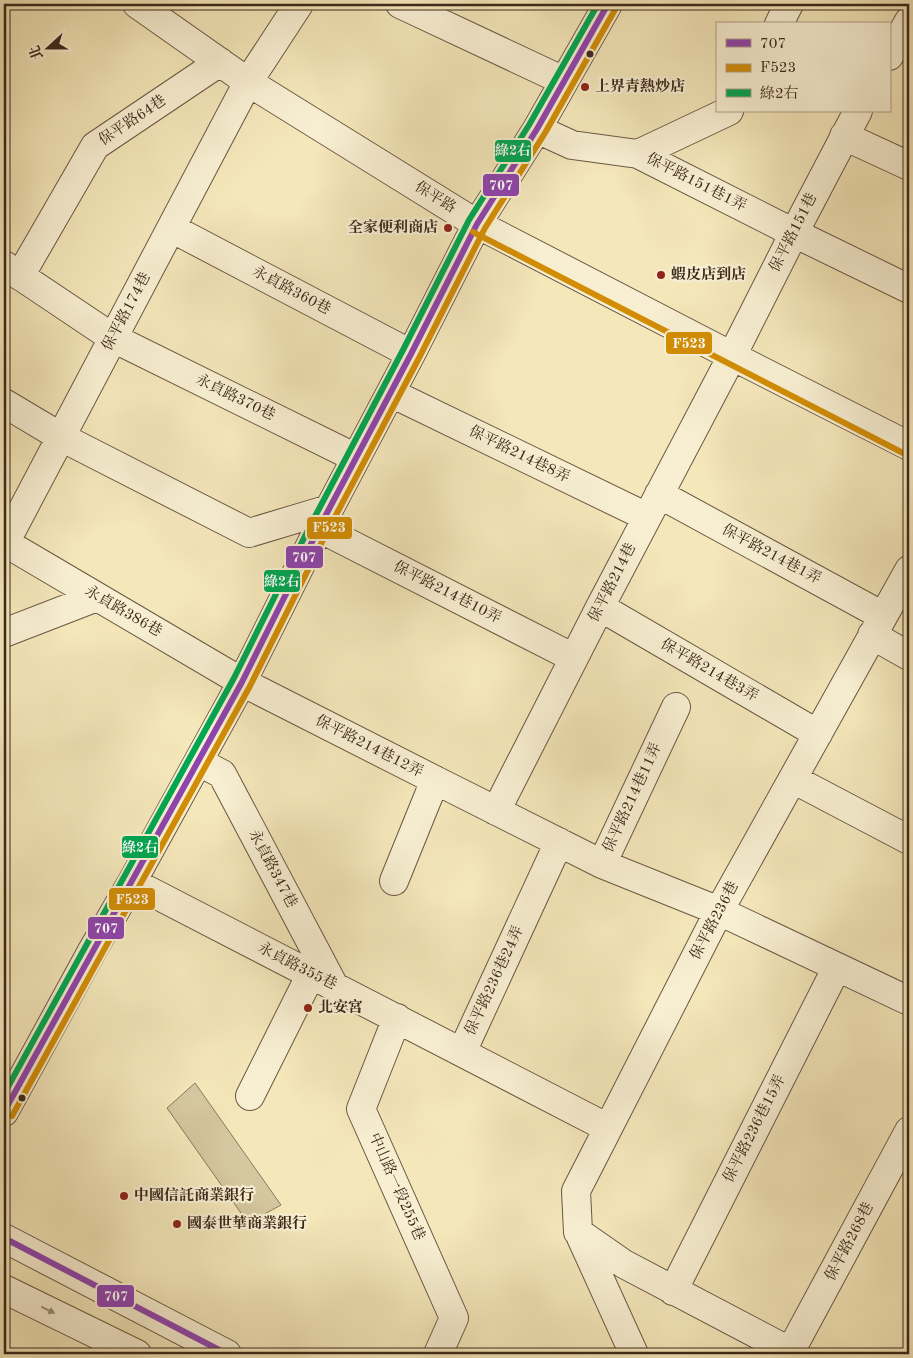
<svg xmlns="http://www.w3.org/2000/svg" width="913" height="1358" viewBox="0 0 913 1358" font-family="'Old Standard TT','Noto Serif TC',serif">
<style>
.green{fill:#d5c79f;stroke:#88785d}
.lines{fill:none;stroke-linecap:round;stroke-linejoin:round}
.minor-casing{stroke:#6a5843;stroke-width:30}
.minor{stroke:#f8efd2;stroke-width:28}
.bus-1-casing{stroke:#f8efd2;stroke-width:10}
.bus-2-casing{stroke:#f8efd2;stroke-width:10}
.bus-3-casing{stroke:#f8efd2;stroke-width:10}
.bus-1{stroke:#8e44ad;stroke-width:6}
.bus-2{stroke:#d28d05;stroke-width:6}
.bus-3{stroke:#00a651;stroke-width:6}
.oneway{fill:#9a8c76}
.bus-dot{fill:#3c281b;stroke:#f8efd2;stroke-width:2}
.poi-dot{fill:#8f2418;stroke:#f8efd2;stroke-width:2}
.labels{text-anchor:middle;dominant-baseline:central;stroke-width:4.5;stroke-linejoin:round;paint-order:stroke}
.poi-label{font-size:15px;font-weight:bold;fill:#3c281b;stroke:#f8efd2;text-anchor:start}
.street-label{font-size:15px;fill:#3c281b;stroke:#f8efd2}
.line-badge{stroke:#f8efd2;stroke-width:2}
.badge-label{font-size:14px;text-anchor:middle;font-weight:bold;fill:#fff}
</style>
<rect width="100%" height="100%" fill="#f4e7ba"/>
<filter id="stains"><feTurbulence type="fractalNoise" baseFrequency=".004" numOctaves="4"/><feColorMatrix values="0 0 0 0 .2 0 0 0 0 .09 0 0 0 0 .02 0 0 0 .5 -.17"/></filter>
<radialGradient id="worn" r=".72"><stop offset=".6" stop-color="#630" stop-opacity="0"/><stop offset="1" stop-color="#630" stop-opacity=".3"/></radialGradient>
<path class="green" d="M195,1083L281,1205L248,1223L167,1108Z"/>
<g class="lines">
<g class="minor-casing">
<path id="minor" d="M137,4L248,82L477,224L732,356L909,446
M400,4L564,81
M779,24L789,4
M889,56L909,21
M537,129L572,145L638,154L794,233L909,289
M844,136L909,166
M638,154L729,111
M171,228L411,354
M4,265L113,338L356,458
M20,276L95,146L220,62
M391,393L647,517
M4,403L61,437L249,533L329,509
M659,494L883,616
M319,528L574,658
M4,542L242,682L435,780L602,864L719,911L909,1001
M5,543L248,82L299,4
M600,607L818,734
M4,633L97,597
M872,635L909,656
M199,762L222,774L334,986
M793,779L909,840
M496,811L600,607L732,356L794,233L858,111
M602,864L676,707
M394,881L435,780
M132,882L608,1128
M397,1018L361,1109L454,1318L438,1354
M462,1052L559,842
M250,1096L311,974
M4,1112L93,949L132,882L242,682L319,528L411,354L477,224L537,129L608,4
M579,1233L634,1354
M4,1238L227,1354
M4,1289L137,1354
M673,1291L837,967
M789,1354L909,1131
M795,1354L624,1264L578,1232L576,1191L719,911L909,570"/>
</g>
<use href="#minor" class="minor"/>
<g class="bus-1-casing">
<path id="bus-1" d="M4,1112L242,682L319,528L411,354L477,224L537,129L608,4
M4,1238L227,1354"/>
</g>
<g class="bus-2-casing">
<path id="bus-2" d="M473,232L905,454
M12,1116L250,686L327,532L419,358L485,228L545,133L616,8"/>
</g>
<g class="bus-3-casing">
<path id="bus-3" d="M4,1094L234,678L311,524L403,350L469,220L529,125L598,4"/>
</g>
<use href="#bus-1" class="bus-1"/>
<use href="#bus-2" class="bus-2"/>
<use href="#bus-3" class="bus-3"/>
</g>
<defs><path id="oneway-solid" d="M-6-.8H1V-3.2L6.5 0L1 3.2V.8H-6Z" transform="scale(1.25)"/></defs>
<use class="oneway" href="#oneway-solid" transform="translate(48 1310) rotate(26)"/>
<g class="bus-dot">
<circle cx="590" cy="54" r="4.5"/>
<circle cx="22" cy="1098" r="4.5"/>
</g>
<g class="poi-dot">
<circle cx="585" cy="87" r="5"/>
<circle cx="448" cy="228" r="5"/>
<circle cx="661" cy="275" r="5"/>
<circle cx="308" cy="1008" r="5"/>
<circle cx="124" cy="1196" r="5"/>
<circle cx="177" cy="1224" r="5"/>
</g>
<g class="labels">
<g class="poi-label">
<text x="595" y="87">上界青熱炒店</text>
<text x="438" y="228" text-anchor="end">全家便利商店</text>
<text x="671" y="275">蝦皮店到店</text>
<text x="318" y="1008">北安宮</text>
<text x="134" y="1196">中國信託商業銀行</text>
<text x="187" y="1224">國泰世華商業銀行</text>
</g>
<g class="street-label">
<text transform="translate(133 121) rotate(-34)">保平路64巷</text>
<text transform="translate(696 183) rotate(27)">保平路151巷1弄</text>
<text transform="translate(435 198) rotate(32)">保平路</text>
<text transform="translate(794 233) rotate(-63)">保平路151巷</text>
<text transform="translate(291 291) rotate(28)">永貞路360巷</text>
<text transform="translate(127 312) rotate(-62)">保平路174巷</text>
<text transform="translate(235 398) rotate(26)">永貞路370巷</text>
<text transform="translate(519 455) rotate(26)">保平路214巷8弄</text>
<text transform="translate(771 555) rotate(28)">保平路214巷1弄</text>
<text transform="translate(613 583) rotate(-63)">保平路214巷</text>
<text transform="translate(447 593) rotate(27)">保平路214巷10弄</text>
<text transform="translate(123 612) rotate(30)">永貞路386巷</text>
<text transform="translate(709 671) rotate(30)">保平路214巷3弄</text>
<text transform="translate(369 747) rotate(27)">保平路214巷12弄</text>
<text transform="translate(633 798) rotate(-65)">保平路214巷11弄</text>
<text transform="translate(272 869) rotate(62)">永貞路347巷</text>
<text transform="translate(715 921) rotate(-62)">保平路236巷</text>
<text transform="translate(297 967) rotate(27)">永貞路355巷</text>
<text transform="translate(495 981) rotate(-65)">保平路236巷24弄</text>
<text transform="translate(755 1129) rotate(-63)">保平路236巷15弄</text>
<text transform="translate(396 1187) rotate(66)">中山路一段255巷</text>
<text transform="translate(850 1242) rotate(-62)">保平路268巷</text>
</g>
</g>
<g class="line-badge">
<rect x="494" y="139" width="38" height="24" rx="5" fill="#00a651"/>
<rect x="482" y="173" width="38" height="24" rx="5" fill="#8e44ad"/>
<rect x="665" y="331" width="48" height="24" rx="5" fill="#d28d05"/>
<rect x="306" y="516" width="47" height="24" rx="5" fill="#d28d05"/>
<rect x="285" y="545" width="39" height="24" rx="5" fill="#8e44ad"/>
<rect x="263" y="569" width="38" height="24" rx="5" fill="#00a651"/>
<rect x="121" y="835" width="38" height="24" rx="5" fill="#00a651"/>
<rect x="108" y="887" width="48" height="24" rx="5" fill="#d28d05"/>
<rect x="87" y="916" width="38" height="24" rx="5" fill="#8e44ad"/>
<rect x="96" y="1284" width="39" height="24" rx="5" fill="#8e44ad"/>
</g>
<g class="badge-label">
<text x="513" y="155">綠2右</text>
<text x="501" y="190">707</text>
<text x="689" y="348">F523</text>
<text x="329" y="532">F523</text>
<text x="304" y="562">707</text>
<text x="282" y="586">綠2右</text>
<text x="140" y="852">綠2右</text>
<text x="132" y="904">F523</text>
<text x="106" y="933">707</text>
<text x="116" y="1301">707</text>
</g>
<rect width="913" height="1358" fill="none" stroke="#f4e7ba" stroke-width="20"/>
<rect x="5" y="5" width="903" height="1348" fill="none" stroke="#3c281b" stroke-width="2.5"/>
<rect x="10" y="10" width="893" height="1338" fill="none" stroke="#3c281b"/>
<rect x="716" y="22" width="175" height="90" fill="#f8efd2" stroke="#ad9f89"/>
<rect x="726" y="39" width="25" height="8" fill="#8e44ad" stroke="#ad9f89"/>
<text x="760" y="48" font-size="15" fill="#3c281b">707</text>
<rect x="726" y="64" width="25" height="8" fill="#d28d05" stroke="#ad9f89"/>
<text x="760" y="72" font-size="15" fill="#3c281b">F523</text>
<rect x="726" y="89" width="25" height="8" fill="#00a651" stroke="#ad9f89"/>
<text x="760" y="98" font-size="15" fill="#3c281b">綠2右</text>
<g transform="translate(48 48) rotate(249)" stroke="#f8efd2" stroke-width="4" paint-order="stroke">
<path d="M0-4L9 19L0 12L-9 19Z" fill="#3c281b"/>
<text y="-8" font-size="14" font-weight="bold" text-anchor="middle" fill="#3c281b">北</text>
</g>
<rect width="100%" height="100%" filter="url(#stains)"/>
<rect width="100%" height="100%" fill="url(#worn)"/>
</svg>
